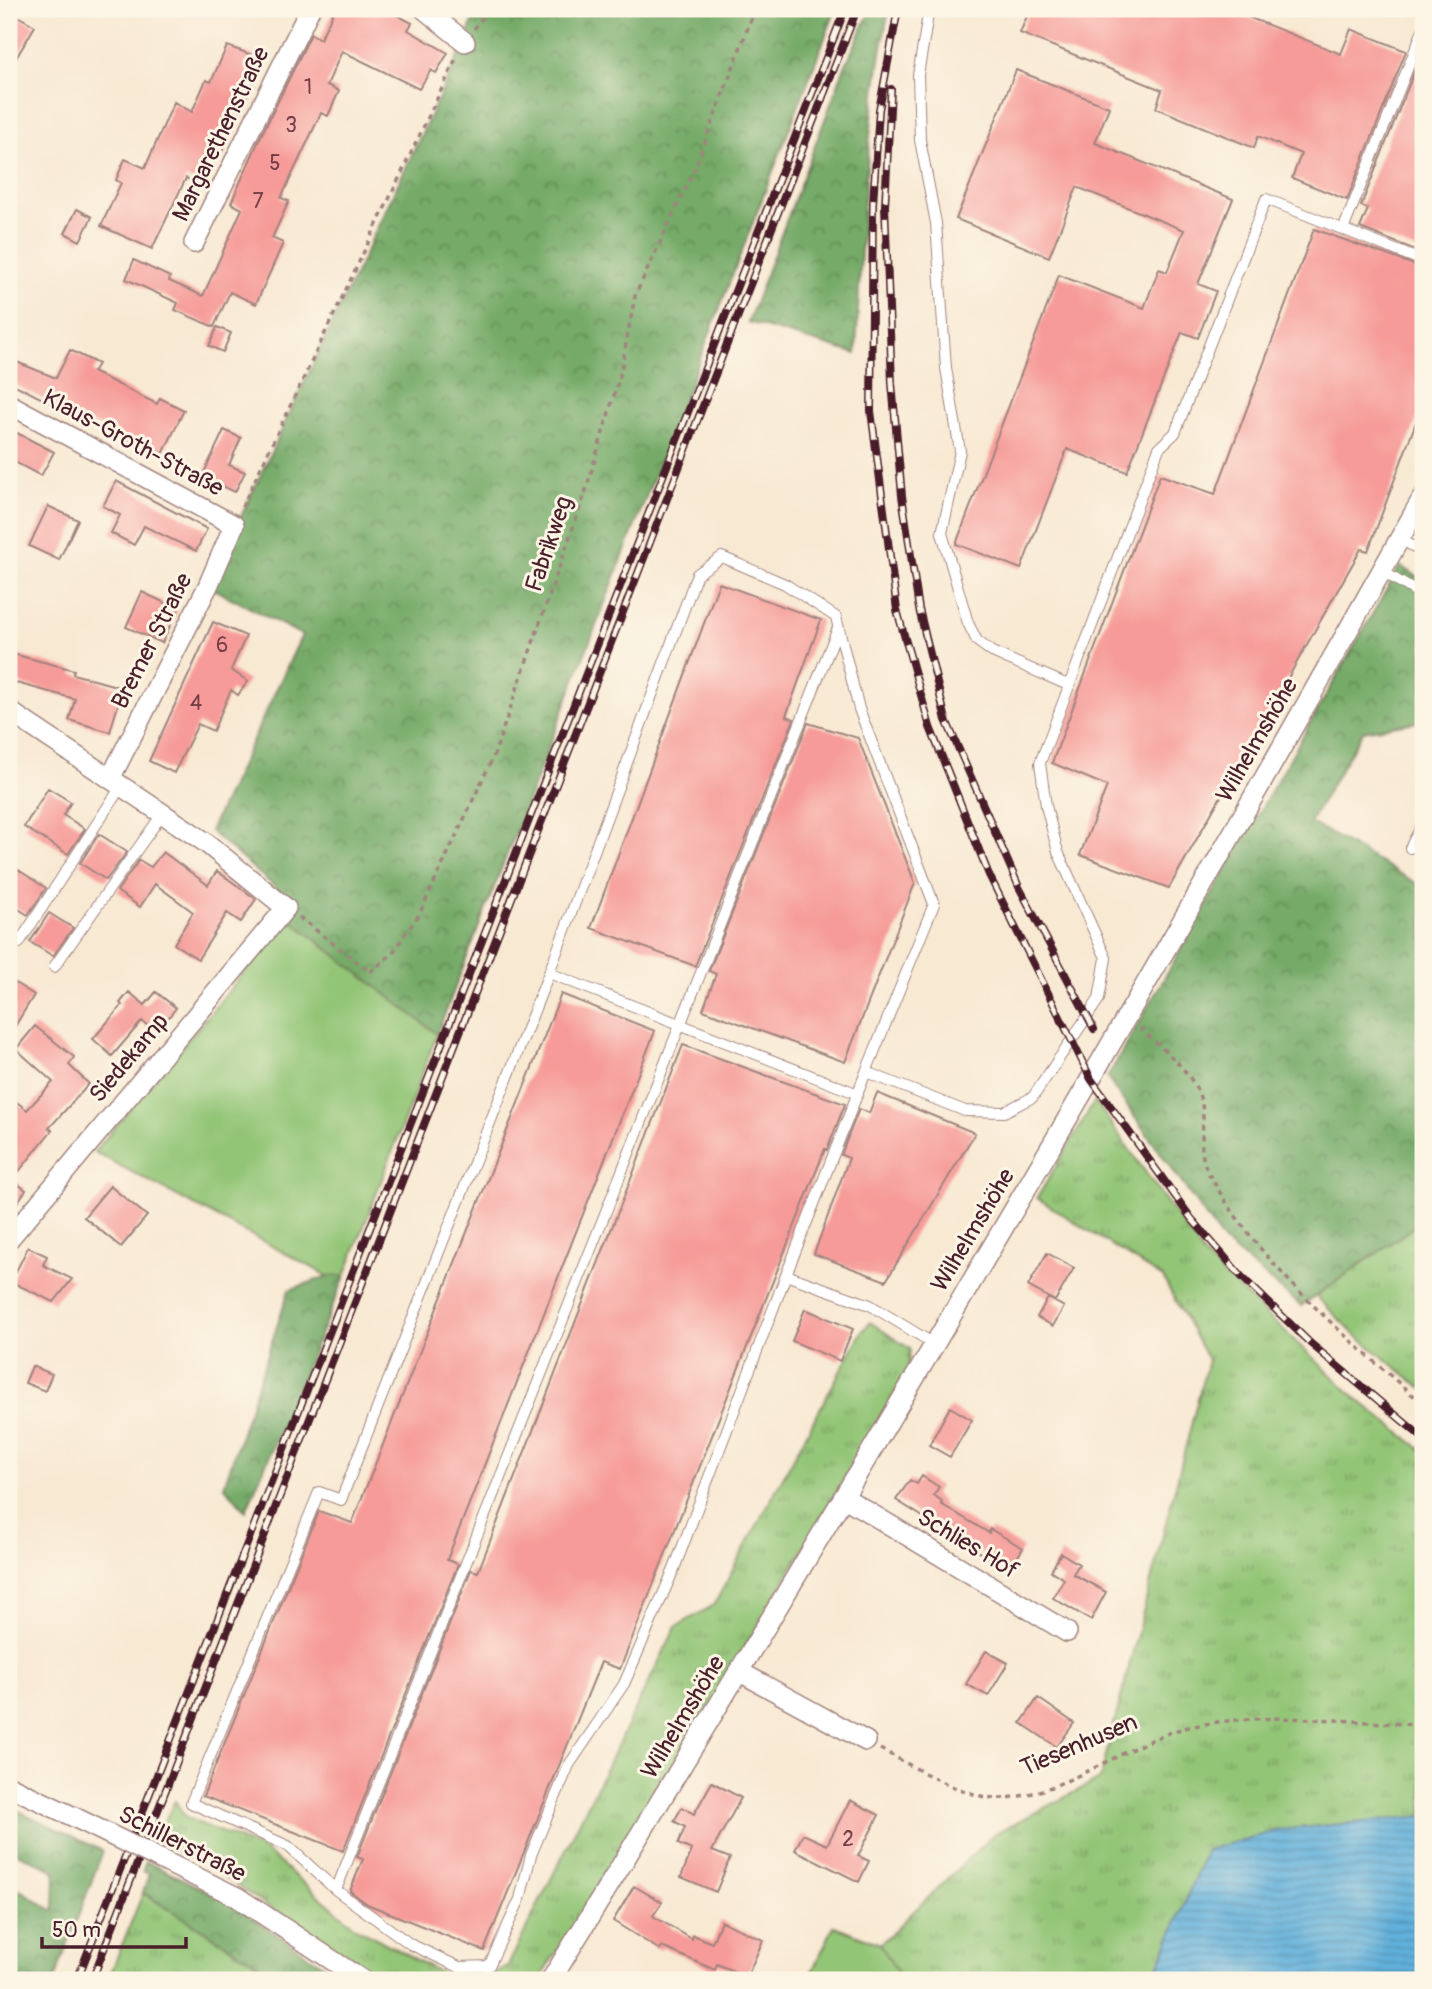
<svg xmlns="http://www.w3.org/2000/svg" width="1432" height="1989" viewBox="0 0 1432 1989" font-family="Pangolin,sans-serif">
<style>
.grass{fill:url(#grass-tufts);stroke:#6e7250;stroke-width:2}
.forest{fill:url(#forest-crowns);stroke:#606449;stroke-width:2}
.green{fill:#92c576;stroke:#6e7250;stroke-width:2}
.water{fill:url(#water-rules);stroke:#556883;stroke-width:2}
.building{fill:#f69b99}
.lines{fill:none;stroke-linecap:round;stroke-linejoin:round}
.lane-casing{stroke:#a1847f;stroke-width:12}
.street-casing{stroke:#a1847f;stroke-width:22}
.path{stroke:#a1847f;stroke-width:3.5;stroke-dasharray:5 5;stroke-linecap:butt}
.lane{stroke:#fff;stroke-width:10}
.street{stroke:#fff;stroke-width:19}
.rail-casing{stroke:#4a1f2b;stroke-width:8}
.rail{stroke:#fcf5e5;stroke-width:5;stroke-dasharray:16;stroke-linecap:butt}
.street-bridge-casing{stroke:#a1847f;stroke-width:22;stroke-linecap:butt}
.street-bridge{stroke:#fff;stroke-width:19}
.labels{text-anchor:middle;dominant-baseline:central;stroke-width:6;stroke-linejoin:round;paint-order:stroke}
.number-label{font-size:21px;fill:#753e46}
.street-label{font-size:24px;fill:#4a1f2b;stroke:#fcf5e5}
</style>
<defs>
<pattern id="grass-tufts" width="24" height="20" patternUnits="userSpaceOnUse" patternTransform="scale(1.75)"><rect width="24" height="20" fill="#92c576"/><path d="M3 7l-1-3M5 7V3M7 7l1-3M15 17l-1-3M17 17v-4M19 17l1-3" fill="none" stroke="#799f61"/></pattern>
<pattern id="forest-crowns" width="20" height="18" patternUnits="userSpaceOnUse" patternTransform="scale(1.75)"><rect width="20" height="18" fill="#75aa67"/><path d="M2 6a3 3 0 1 1 6 0M12 15a3 3 0 1 1 6 0" fill="none" stroke="#628a55"/></pattern>
<pattern id="water-rules" width="6" height="5" patternUnits="userSpaceOnUse" patternTransform="scale(1.75)"><rect width="6" height="5" fill="#60b0db"/><path d="M0 2.5h6" fill="none" stroke="#518fb2"/></pattern>
</defs>
<rect width="100%" height="100%" fill="#fcf5e5"/>
<filter id="ink" filterUnits="userSpaceOnUse"><feTurbulence type="fractalNoise" baseFrequency=".0143" numOctaves="2"/><feDisplacementMap in="SourceGraphic" scale="14" xChannelSelector="R" yChannelSelector="G"/><feConvolveMatrix kernelMatrix="1 2 1 2 8 2 1 2 1" color-interpolation-filters="sRGB"/></filter>
<filter id="wash" filterUnits="userSpaceOnUse"><feTurbulence type="fractalNoise" baseFrequency=".00686" numOctaves="4" result="noise"/><feDisplacementMap in="SourceGraphic" scale="28" xChannelSelector="R" yChannelSelector="G"/><feGaussianBlur stdDeviation="1.57" result="paint"/><feColorMatrix in="noise" values="0 0 0 0 0 0 0 0 0 0 0 0 0 0 0 0 0 1.4 0 .05"/><feComposite in="paint" operator="in"/></filter>
<g filter="url(#wash)">
<rect width="100%" height="100%" fill="#f8e9d3"/>
<path class="grass" d="M1095,1101L1207,1259L1356,1398L1423,1451V1816L1206,1850L1153,1980H808L834,1926L880,1944L994,1834L1100,1779L1208,1360L1163,1278L1037,1198Z
M1415,1226L1423,1229V1389L1353,1333L1316,1296Z
M870,1322L910,1349L908,1370L731,1672L539,1980H480L508,1966L676,1627L714,1605L861,1333Z
M175,1801L186,1818L263,1849L357,1928L443,1974L479,1980H378L200,1861L155,1840Z
M143,1893L284,1980H108Z"/>
<path class="forest" d="M477,9H836L437,1034L289,919L298,907L210,831L302,635L208,586L465,42Z
M871,9H889C866,122 861,238 856,354L748,322L844,69Z
M1400,566L1423,580V721L1363,731L1310,822L1423,887V1229L1415,1226L1301,1306L1224,1242L1107,1078Z
M328,1276H345L246,1511L224,1486L289,1290Z
M9,1806L103,1851L54,1980H9V1883L54,1911L55,1871L9,1849Z
M145,1861L224,1899L345,1980H284L143,1893L149,1874L143,1871Z"/>
<path class="green" d="M289,919L437,1034L345,1276H328L94,1152Z
M834,1926L880,1944L902,1980H808Z"/>
<path class="water" d="M1423,1816V1980H1153L1206,1850L1279,1830Z"/>
<g id="blocks">
<path class="building" d="M335,9H385L412,23L408,30L448,53L436,73L431,70L419,89L342,51L327,85L339,91L328,116L321,113L281,198L289,201L272,238L283,243L256,304L230,292L214,327L175,310L178,303L126,279L134,260L170,277L169,281L203,296L242,209L231,203L258,142L311,34L320,39Z
M1030,9H1228L1341,54L1351,29L1406,51L1347,200L1292,178L1301,154L1258,136L1254,148L1156,108L1162,90L1020,33Z
M9,11L35,26L9,70Z
M227,46L263,59L221,154L218,152L202,186L186,178L152,249L101,226L121,183L116,180L125,159L145,168L174,102L192,112L206,80L211,82Z
M1420,57L1423,58V253L1360,228L1368,209L1361,206Z
M1016,70L1109,107L1095,143L1233,199L1198,284L1216,291L1198,338L1182,332L1127,472L1067,449L1021,569L956,544L1059,275L1144,308L1159,269L1167,272L1184,230L1077,187L1049,257L956,219Z
M77,209L92,217L80,241L65,233Z
M1314,229L1423,268V403L1368,551L1361,549L1169,888L1080,855L1107,786L1052,763L1160,475L1215,494Z
M217,327L231,333L223,352L209,346Z
M70,350L98,364L93,372L157,404L160,398L184,410L163,454L76,416L9,382V359L56,378Z
M224,430L241,438L229,465L245,472L235,492L202,477Z
M15,432L54,452L41,476L9,459V442Z
M116,481L207,529L196,551L144,526L134,545L111,533L120,515L103,506Z
M48,506L78,520L59,560L29,546Z
M719,583L821,620L786,716L794,719L695,966L591,928Z
M142,592L178,609L162,643L126,627Z
M213,622L246,636L231,670L248,681L238,695L231,690L213,731L198,724L174,773L149,761Z
M9,653L74,670L73,674L123,688L110,732L69,720L75,699L9,681Z
M808,723L858,738L915,883L845,1062L703,1010L716,974L709,971Z
M48,788L71,802L63,815L85,829L68,854L24,827Z
M99,834L127,852L106,880L80,863Z
M163,852L208,885L217,871L256,899L241,922L227,913L198,959L174,944L193,912L155,884L140,907L117,891L139,860L151,867Z
M17,869L46,888L28,915L9,903V881Z
M49,913L73,928L53,956L30,942Z
M9,979L34,995L9,1036Z
M129,992L145,1005L156,992L176,1008L156,1033L142,1021L112,1056L93,1039L122,1005L120,1003Z
M561,994L655,1031L447,1560L458,1564L343,1851L203,1796L319,1511L352,1523Z
M35,1026L74,1057L69,1065L89,1084L49,1128L52,1130L12,1180L26,1190L9,1214V1096L27,1110L53,1082L16,1049Z
M683,1045L845,1104L827,1150L825,1149L620,1669L601,1662L484,1951L367,1904L350,1891L363,1859L357,1857L471,1570L478,1572Z
M877,1093L975,1133L886,1281L814,1254L849,1158L841,1155L859,1109L869,1113Z
M110,1186L147,1216L121,1247L84,1217Z
M28,1247L47,1256L43,1265L72,1279L54,1302L11,1282Z
M1047,1253L1074,1268L1055,1301L1028,1286Z
M1048,1298L1064,1307L1053,1326L1037,1317Z
M805,1309L853,1329L840,1361L792,1341Z
M32,1366L52,1374L45,1391L25,1383Z
M950,1407L972,1420L950,1457L929,1445Z
M922,1476L939,1487L934,1495L942,1501L941,1504L989,1533L990,1529L1023,1548L1009,1571L896,1500L910,1480L917,1484Z
M1061,1553L1079,1564L1073,1574L1106,1592L1091,1620L1053,1598L1064,1579L1051,1571Z
M986,1651L1008,1663L988,1696L966,1684Z
M1038,1698L1074,1723L1057,1747L1021,1723Z
M712,1782L741,1798L712,1851L730,1858L716,1892L681,1877L692,1850L678,1844L685,1827L674,1821L682,1807L694,1814Z
M850,1800L879,1815L858,1856L869,1861L859,1882L795,1850L803,1834L827,1845Z
M634,1886L662,1902L653,1916L692,1939L693,1935L712,1943L721,1921L763,1940L747,1977L717,1964L715,1970L662,1947L660,1950L613,1921Z"/>
</g>
</g>
<g filter="url(#ink)">
<use href="#blocks" fill-opacity="0" stroke="#a1847f" stroke-width="2"/>
<g class="lines">
<g class="lane-casing">
<path id="lane" d="M929,9L918,75L920,140L936,223L946,368L960,451L942,533L968,623L977,641L992,652L1068,685
M1343,230L1423,30
M1400,539L1423,552
M1382,571L1423,596
M1410,848L1423,823
M19,943L122,785
M54,967L163,813
M549,973L697,574L722,557L785,584L836,617L859,709L934,904L866,1072
M786,1275L674,1569L624,1684L569,1765L531,1855L520,1899L489,1966L459,1967L410,1944L336,1890L288,1846L191,1803L319,1492L341,1500L549,973L858,1094
M934,1344L870,1305L786,1275L866,1072L965,1111L1004,1112L1033,1097L1099,999L1106,958L1058,852L1046,806L1040,763L1159,448L1175,433L1266,199L1423,261
M336,1890L838,628"/>
</g>
<g class="street-casing">
<path id="street" d="M424,9L465,42
M194,243L310,9
M9,404L234,525L208,586L111,777
M9,711L205,842L286,908L9,1239
M845,1498L1067,1632
M740,1672L866,1741
M9,1786L76,1818
M168,1863L237,1897L362,1980
M551,1980C851,1491 1143,998 1423,497"/>
</g>
<path class="path" d="M474,29L489,9
M242,507L456,59
M299,917L370,972L391,955L420,913L494,755L585,493L620,375L635,296L695,168L755,9
M1140,1028C1165,1052 1204,1078 1203,1117C1203,1139 1198,1153 1209,1174C1261,1267 1345,1336 1423,1404
M880,1749C913,1766 945,1787 981,1796C1041,1811 1125,1743 1185,1728C1262,1710 1345,1722 1423,1725"/>
<use href="#lane" class="lane"/>
<use href="#street" class="street"/>
<g class="rail-casing">
<path id="rail" d="M898,9L879,110L873,204L871,411L897,610L930,727L989,875L1091,1079L1191,1218L1241,1276L1310,1343L1423,1438
M891,89L885,206L892,383L902,496L919,609L946,720L1019,887L1094,1029
M77,1980L845,9
M92,1980L857,9"/>
</g>
<use href="#rail" class="rail"/>
<g class="street-bridge-casing">
<path id="street-bridge" d="M76,1818L168,1863"/>
</g>
<use href="#street-bridge" class="street-bridge"/>
</g>
</g>
<g class="labels">
<g class="number-label">
<text x="308" y="87">1</text>
<text x="291" y="125">3</text>
<text x="275" y="163">5</text>
<text x="258" y="201">7</text>
<text x="222" y="645">6</text>
<text x="196" y="703">4</text>
<text x="848" y="1839">2</text>
</g>
<g class="street-label">
<text transform="translate(221 134) rotate(-64)">Margarethenstraße</text>
<text transform="translate(133 443) rotate(28)">Klaus-Groth-Straße</text>
<text transform="translate(549 544) rotate(-71)">Fabrikweg</text>
<text transform="translate(152 641) rotate(-63)">Bremer Straße</text>
<text transform="translate(1257 740) rotate(-60)">Wilhelmshöhe</text>
<text transform="translate(129 1058) rotate(-50)">Siedekamp</text>
<text transform="translate(973 1230) rotate(-59)">Wilhelmshöhe</text>
<text transform="translate(968 1544) rotate(31)">Schlies Hof</text>
<text transform="translate(683 1717) rotate(-59)">Wilhelmshöhe</text>
<text transform="translate(1079 1745) rotate(-23)">Tiesenhusen</text>
<text transform="translate(182 1844) rotate(27)">Schillerstraße</text>
</g>
</g>
<rect width="1432" height="1989" fill="none" stroke="#fcf5e5" stroke-width="35"/>
<path d="M42 1937v10h144v-10" fill="none" stroke="#4a1f2b" stroke-width="3.5"/>
<text x="52" y="1937" font-size="21" fill="#4a1f2b" stroke="#fcf5e5" stroke-width="5" paint-order="stroke">50 m</text>
</svg>
